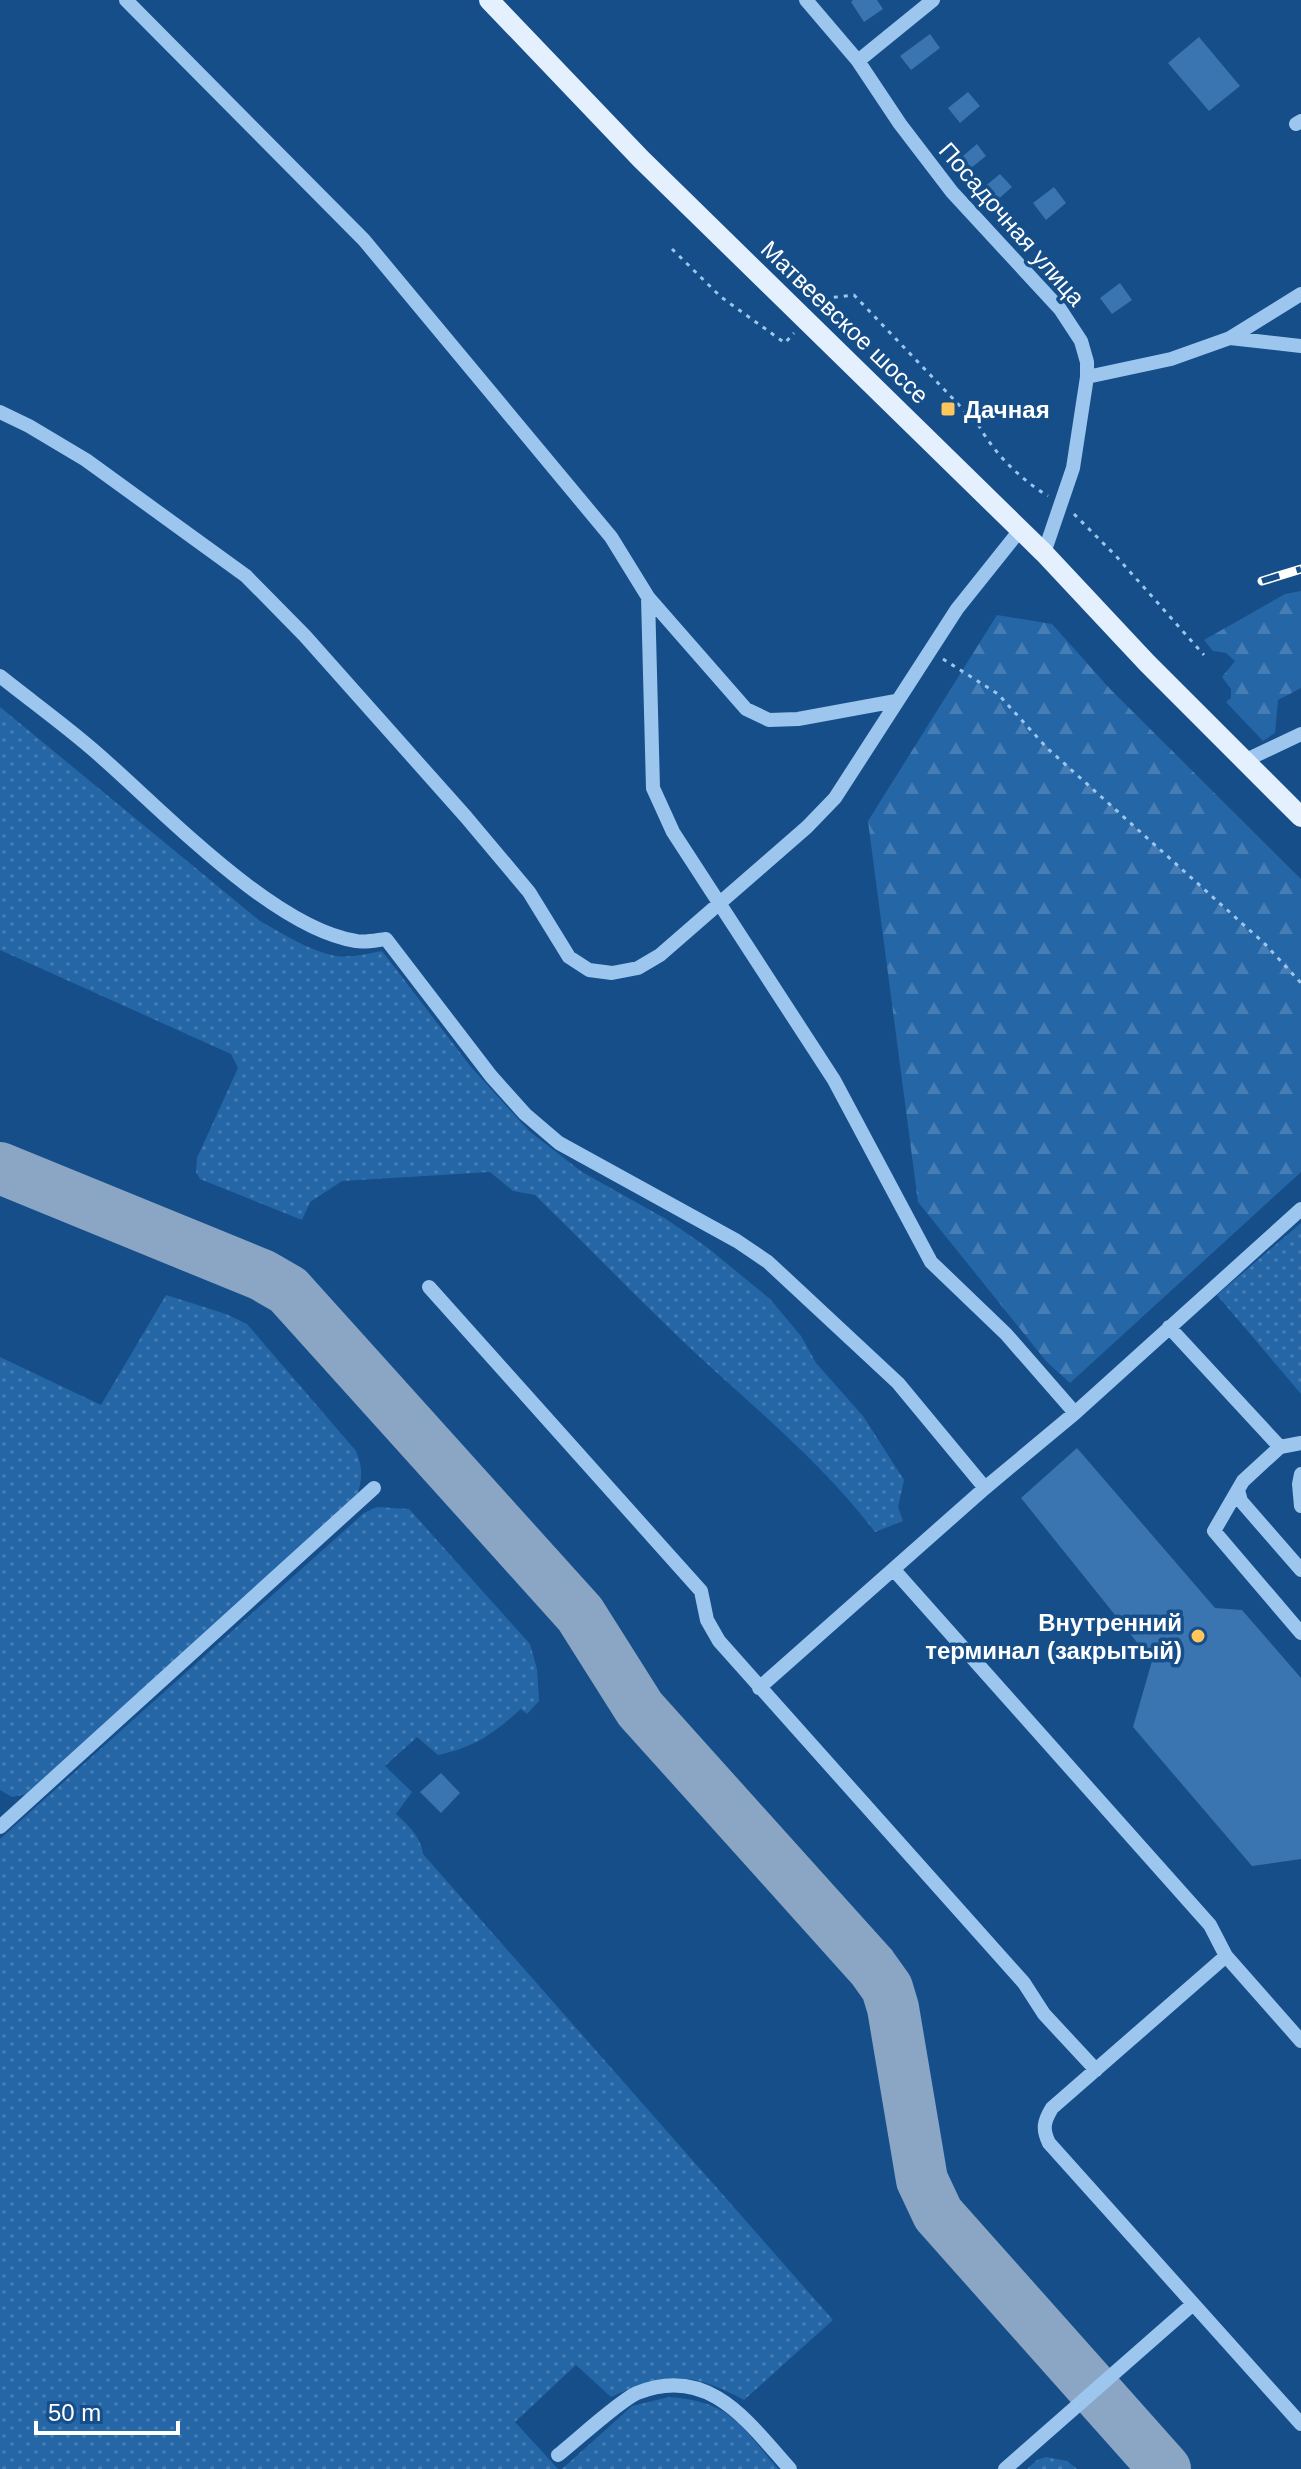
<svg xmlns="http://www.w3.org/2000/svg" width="1301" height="2469" viewBox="0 0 1301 2469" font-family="Arial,sans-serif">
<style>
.grass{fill:url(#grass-dots)}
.forest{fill:url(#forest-firs)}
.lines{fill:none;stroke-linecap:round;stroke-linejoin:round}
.taxiway{stroke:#8aa6c4;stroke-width:52}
.building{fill:#3a75b1}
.path{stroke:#9dc6ef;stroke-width:3;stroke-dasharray:4 6;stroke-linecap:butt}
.minor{stroke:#9dc6ef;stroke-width:14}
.major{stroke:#e5f0ff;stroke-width:20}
.rail-casing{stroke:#fff;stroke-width:9}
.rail{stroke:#164e89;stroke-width:6;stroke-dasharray:18;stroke-linecap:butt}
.poi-dot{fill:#ffc75b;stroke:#164e89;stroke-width:3}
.labels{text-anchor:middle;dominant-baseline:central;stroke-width:7;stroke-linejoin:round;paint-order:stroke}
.street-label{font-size:24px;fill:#fff;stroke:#164e89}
.poi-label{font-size:24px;font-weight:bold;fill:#fff;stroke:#164e89;text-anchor:start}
</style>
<defs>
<pattern id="grass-dots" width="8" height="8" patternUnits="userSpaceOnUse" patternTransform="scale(2)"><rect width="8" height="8" fill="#2566a7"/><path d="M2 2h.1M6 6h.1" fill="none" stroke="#467db4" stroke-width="1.8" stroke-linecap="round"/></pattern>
<pattern id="forest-firs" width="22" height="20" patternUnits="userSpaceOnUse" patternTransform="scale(2)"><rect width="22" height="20" fill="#2566a7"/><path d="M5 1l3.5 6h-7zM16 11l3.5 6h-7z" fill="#467db4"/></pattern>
</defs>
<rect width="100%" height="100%" fill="#164e89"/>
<path class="grass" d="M0,707L260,921C282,933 306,949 331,955C347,959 366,954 382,951L471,1067L529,1131L582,1172L666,1219L708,1248L770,1299L801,1336L816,1363L863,1416L904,1480L898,1507L903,1521L875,1532C822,1462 752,1406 688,1346C636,1297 586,1245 535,1195L513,1191L490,1172L342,1181L310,1202L302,1220L200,1179L196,1172L197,1158L238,1068L231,1054L0,950Z
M1301,1223V1394L1217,1295Z
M166,1295L226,1314L247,1324L356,1451C364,1470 362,1482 355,1501L27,1794L12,1797L0,1790V1357L101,1405Z
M377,1507L409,1509L530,1644L537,1669L539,1701L527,1714L521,1709C492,1734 477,1746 438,1755L417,1737L385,1766L412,1792L396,1814C408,1825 421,1837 423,1854L833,2320L744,2400C691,2371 665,2372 611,2397L576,2365L515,2422L558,2469H0V1839L364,1513Z
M669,2397C732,2402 740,2425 778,2469H562L632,2406Z
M1046,2457L1067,2461L1077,2469H1027L1037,2460Z"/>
<path class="forest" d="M1301,591V688L1278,700L1275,733L1263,741L1226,702L1231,698V689L1222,677L1235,661L1226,653L1213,651L1204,640L1285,594Z
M997,615L1052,624L1111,690L1301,879V1172L1070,1383L1046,1361L918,1202L868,821Z"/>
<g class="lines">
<path class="taxiway" d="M0,1168L262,1275L288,1290L580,1614L640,1709L872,1967L887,1988L893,2008L922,2180L938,2214L1165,2469"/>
</g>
<path class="building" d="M853,0H877L883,9L864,22L851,2Z
M930,34L940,48L911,70L900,56Z
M1199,37L1240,86L1209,111L1168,63Z
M968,92L980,106L960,123L948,108Z
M977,144L986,156L971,168L963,156Z
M1000,174L1012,187L995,202L983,188Z
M1054,187L1066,203L1046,220L1033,203Z
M1120,283L1132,300L1112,314L1100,298Z
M1077,1448L1215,1608L1242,1610L1301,1678V1859L1252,1866L1133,1727L1152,1661L1021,1498Z
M441,1773L460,1793L441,1813L420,1792Z"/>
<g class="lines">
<path class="path" d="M672,249L721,297L785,343L794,333
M818,308L828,298L854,295L979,426C995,454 1020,479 1048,496
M1074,514L1116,556L1204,655
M943,659L998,694L1047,748L1265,944L1301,983"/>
<path class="minor" d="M126,0L364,240L611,537L648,597L653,788L673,832L834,1080L931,1262L1006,1334L1075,1413
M806,0L858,61L900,124L952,192L1060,309L1081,341L1087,362V377L1073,468L1044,553
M858,61L933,0
M1296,124L1301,121
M1230,338L1301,346
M1087,377L1171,359L1230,338L1301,294
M0,412L29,426L86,460L246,576L305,636L466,817L529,892L569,957L589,970L612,973L638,968L660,955L807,827L835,798L957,609L1020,530
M648,597L746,709L769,720L798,719L896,701
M0,676C30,700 62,723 91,748C157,804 271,928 356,941C365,943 377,940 386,939L491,1076L525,1114L559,1143L737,1241L768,1262L898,1383L985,1488
M1246,760L1301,734
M429,1287L701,1591L707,1620L719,1641L1024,1983L1044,2014L1096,2070
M1169,1327L1280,1447
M1301,1443L1280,1447L1243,1481L1214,1531L1301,1633
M1301,1474L1299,1484L1301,1506
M1238,1490L1241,1501L1301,1570
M894,1570L1210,1925L1226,1956L1301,2041
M759,1688L985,1488L1075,1413L1301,1209
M0,1827L374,1488
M1226,1956L1052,2108C1044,2121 1042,2129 1049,2143L1301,2424
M558,2455C576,2441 619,2401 637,2393C709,2364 748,2422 790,2469
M1005,2469L1193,2304"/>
<path class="major" d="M489,0L641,159L1044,553L1147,663L1301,817"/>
<g class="rail-casing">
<path id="rail" d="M1262,581L1301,569"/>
</g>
<use href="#rail" class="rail"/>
</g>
<g class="poi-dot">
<rect x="940" y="401" width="16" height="16" rx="4"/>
<circle cx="1198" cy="1636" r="8"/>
</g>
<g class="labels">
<g class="street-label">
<text transform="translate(1012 224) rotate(49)">Посадочная улица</text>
<text transform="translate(845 322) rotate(44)">Матвеевское шоссе</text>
</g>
<g class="poi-label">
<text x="964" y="409">Дачная</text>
<text x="1182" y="1622" text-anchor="end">Внутренний<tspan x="1182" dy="28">терминал (закрытый)</tspan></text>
</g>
</g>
<path d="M36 2421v12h142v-12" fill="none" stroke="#ffffff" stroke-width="4"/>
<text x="48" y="2421" font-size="24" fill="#ffffff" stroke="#164e89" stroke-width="6" paint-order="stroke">50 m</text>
</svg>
